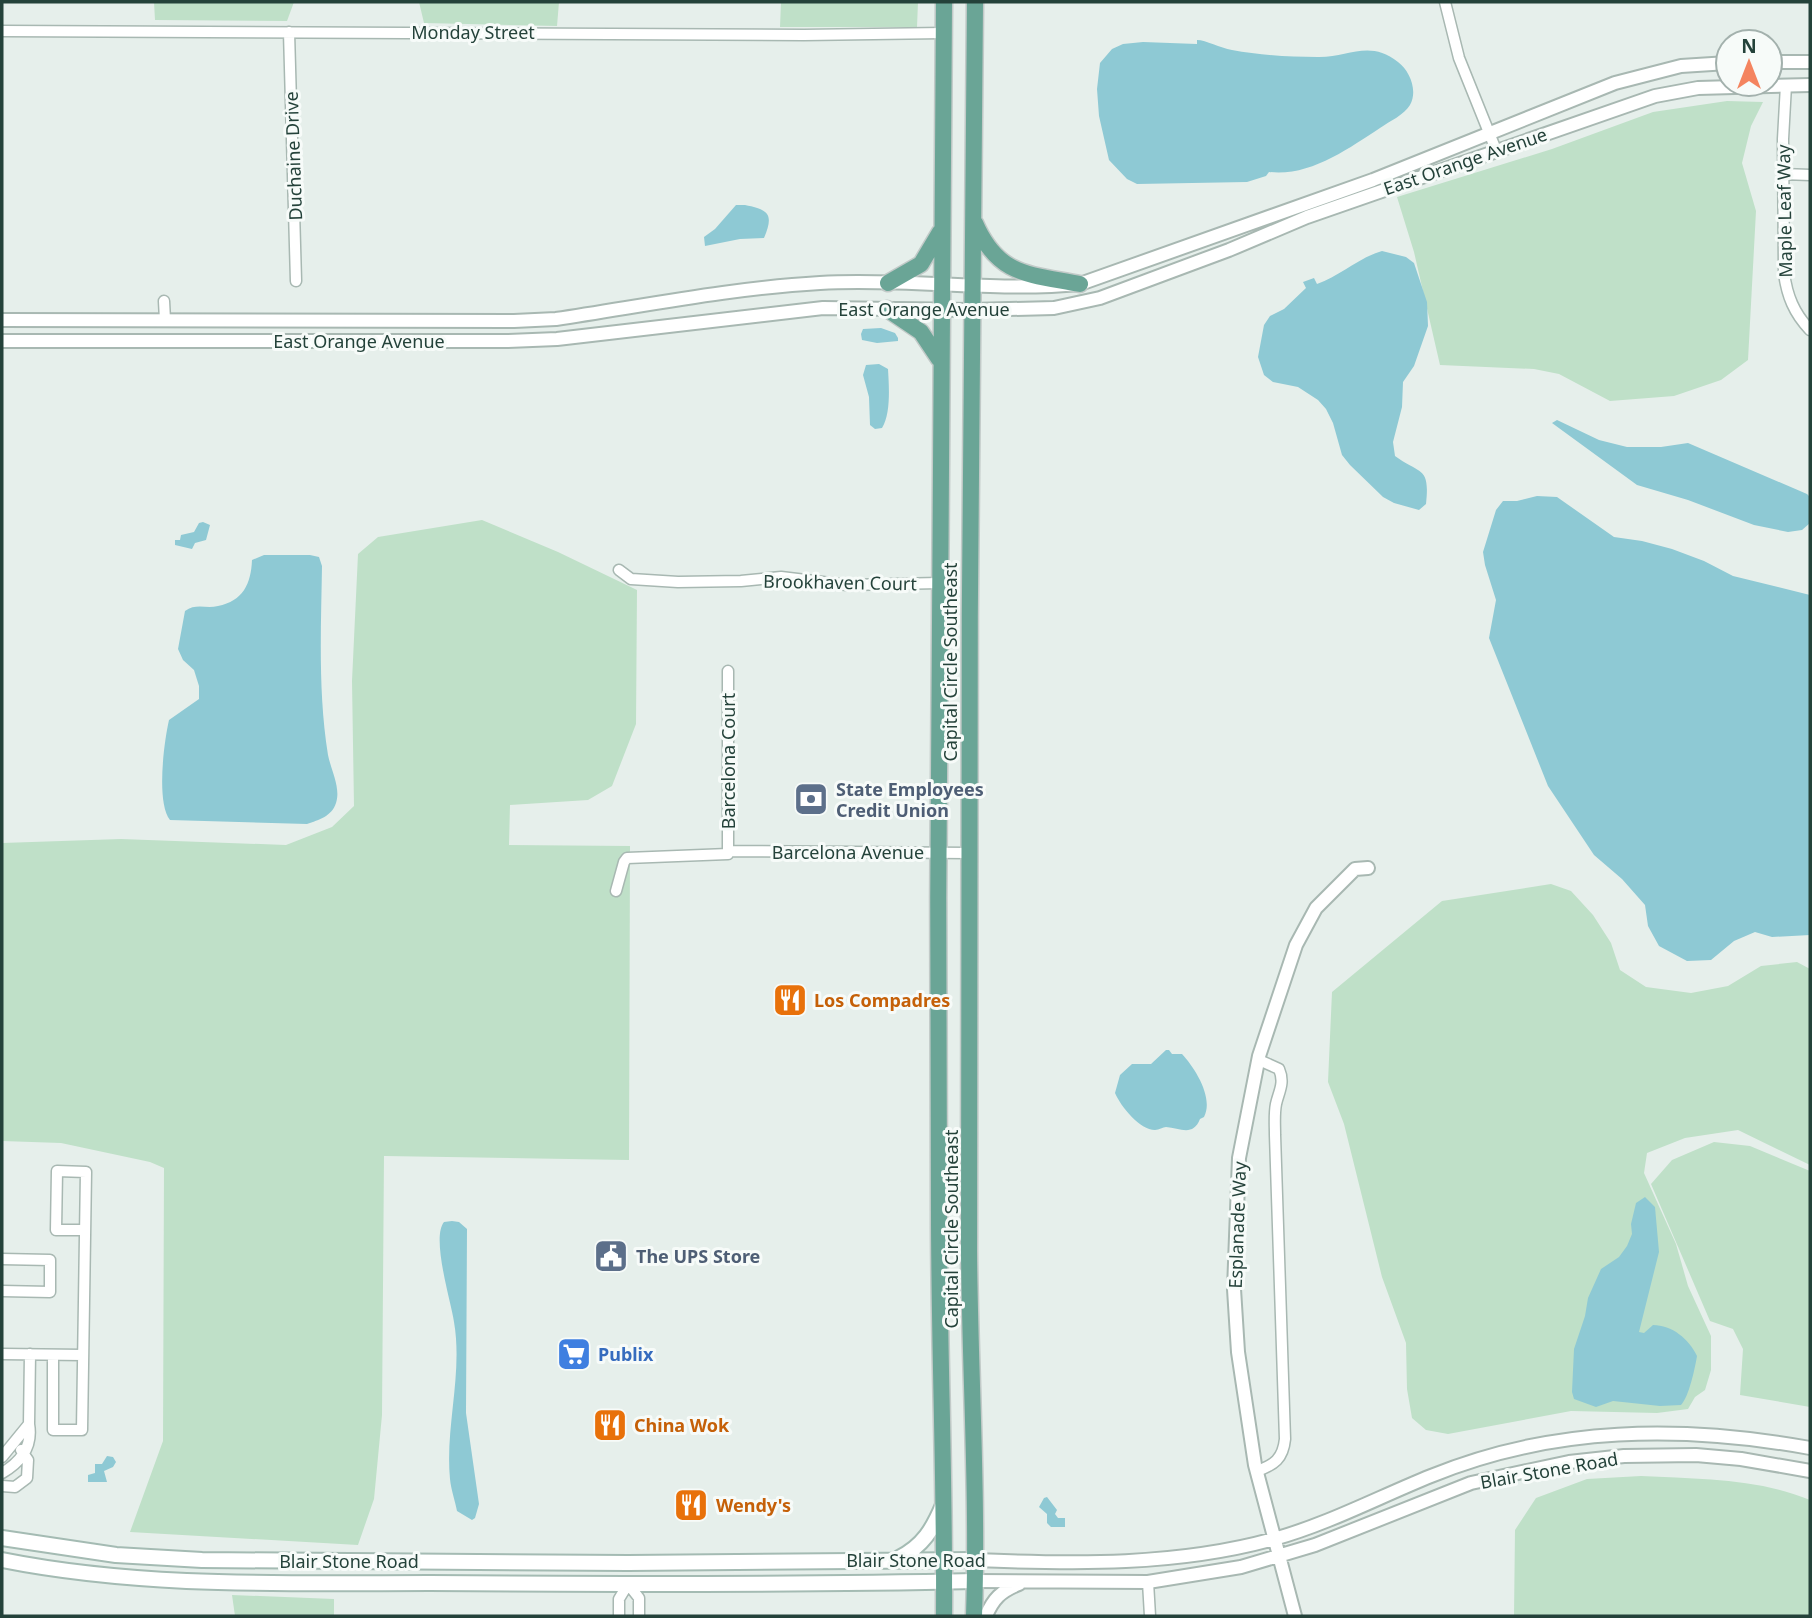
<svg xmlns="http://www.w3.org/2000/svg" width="1812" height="1618" viewBox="0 0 1812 1618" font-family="'Noto Sans',sans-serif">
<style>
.green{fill:#bfe0c8}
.water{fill:#8ec9d4}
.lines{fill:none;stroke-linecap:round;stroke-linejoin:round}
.minor-casing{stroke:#a8b8b2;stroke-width:13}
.tertiary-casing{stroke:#a8b8b2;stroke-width:16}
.secondary-casing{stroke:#a4bbb3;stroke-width:18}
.primary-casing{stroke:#c2cac8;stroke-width:19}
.minor{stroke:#fff;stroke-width:10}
.tertiary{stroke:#fff;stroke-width:12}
.secondary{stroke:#fff;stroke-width:14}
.primary{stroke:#6aa596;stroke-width:16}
.labels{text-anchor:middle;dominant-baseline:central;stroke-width:6;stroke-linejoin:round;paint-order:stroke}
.street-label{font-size:18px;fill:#24423a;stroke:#f7fbf9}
.service-label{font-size:18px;font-weight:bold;fill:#4e5e75;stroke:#f7fbf9;text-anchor:start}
.food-label{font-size:18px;font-weight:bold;fill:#c56008;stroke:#f7fbf9;text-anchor:start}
.shop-label{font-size:18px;font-weight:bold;fill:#366cbe;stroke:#f7fbf9;text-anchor:start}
</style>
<rect width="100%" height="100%" fill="#e6efeb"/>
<path class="green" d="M154,2H294L287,21L155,20Z
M419,2H559L557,26L424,23Z
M781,2H918L917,27H780Z
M1727,101L1763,102L1751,126L1742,163L1756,211L1748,360L1721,380L1674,396L1610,401L1559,374L1534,369L1440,365L1414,252L1397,197L1552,149L1653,112Z
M482,520L558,552L637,590L636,724L612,786L588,800L510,805L509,845L630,846L629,1160L384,1156L382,1415L374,1499L358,1545L130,1532L163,1441L164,1168L150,1162L61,1143L2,1141V843L121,839L286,845L332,827L354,806L352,681L358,554L378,537Z
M1551,884L1571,891L1593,915L1611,943L1620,970L1646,987L1691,993L1728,986L1761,966L1797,962L1810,969V1165L1738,1130L1685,1138L1647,1153L1644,1173L1676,1244L1688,1286L1711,1336V1370L1705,1390L1695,1397L1688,1409L1657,1413L1571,1411L1448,1434L1426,1430L1412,1418L1407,1389L1406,1343L1382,1277L1344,1124L1328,1082L1332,992L1442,901Z
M1714,1142L1750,1146L1810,1171V1407L1740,1395L1743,1349L1733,1329L1710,1321L1651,1184L1672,1160Z
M1641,1476C1698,1479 1757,1478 1810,1500V1616H1514L1515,1530L1536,1498L1587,1479Z
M232,1595L334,1599V1616H235Z"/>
<path class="water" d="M1197,40C1206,40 1220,48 1232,50C1259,55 1289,57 1317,57C1348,58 1369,39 1398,62C1410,71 1418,91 1410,105C1404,115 1390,121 1380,128C1348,149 1309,177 1269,172L1266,176L1247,182L1137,184L1127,179L1109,160L1099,116L1097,89L1100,63L1112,49L1123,44L1143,42L1197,44Z
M745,205C769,210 774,214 764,238L740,239L705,246L704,237L715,229L736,205Z
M1382,251L1406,257L1414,263L1427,302L1428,326L1414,366L1403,382L1402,407L1393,442L1395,456C1421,475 1430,466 1426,504L1419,510L1394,503L1383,497L1350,465L1342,455L1333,423L1326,409L1318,400L1298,387L1273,382L1264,375L1258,357L1264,325L1270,316L1284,309L1306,288L1303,282L1314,278L1317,284C1340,276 1358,258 1382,251Z
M881,328L895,333L898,338V341L877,343L862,340L861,334L863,329Z
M879,364L888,369C889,386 891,414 882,428L875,429L870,425L869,397L863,375L866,365Z
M1557,420L1599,440L1627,447H1661L1688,443L1807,494L1810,497V523L1802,530L1788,532L1754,525L1688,500L1637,485L1552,423Z
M1537,496L1557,497L1614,537L1642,541L1672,549L1704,561L1733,576L1810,595V935L1772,937L1755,932L1734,941L1711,960L1687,961L1659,946L1648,926L1645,905L1622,879L1594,855L1548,786L1489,638L1496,600L1485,565L1483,552L1496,510L1503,501H1517Z
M203,522L210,525L206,540L195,543L192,549L175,545V540H180L181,535L194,532L199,523Z
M264,555H310L319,557L322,566C321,630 318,692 328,755C331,770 341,788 336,803C332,816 319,820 307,824L170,820C156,802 164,742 169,720L199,699V686L194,670L183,660L178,649L185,611C196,603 206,609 218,606C243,601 251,584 252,560Z
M1166,1050H1169L1172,1054H1182C1195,1068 1214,1098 1204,1117L1200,1119C1193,1137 1180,1128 1166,1127C1163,1127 1159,1130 1155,1130C1140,1130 1121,1107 1115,1093L1120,1075L1132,1064H1151Z
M1645,1197L1655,1207L1659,1252L1639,1332L1644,1333L1653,1325C1672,1325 1689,1339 1697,1356C1695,1368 1689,1397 1681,1405L1660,1406L1613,1401L1596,1407L1574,1399L1572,1392L1574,1349L1585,1316L1588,1298L1601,1269L1619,1257L1627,1246L1632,1234L1631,1224L1636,1203Z
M452,1221L459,1222L467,1229L466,1413L479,1504L475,1518L472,1520L457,1511C455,1500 451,1490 450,1479C445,1427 463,1374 454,1322C451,1301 431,1238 444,1222Z
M107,1456L113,1457L116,1462L113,1467L104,1471L107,1482H88V1475L95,1473V1464H102Z
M1047,1497L1057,1510L1055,1514L1058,1518H1065V1527H1051L1047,1523V1514L1039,1507L1044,1498Z"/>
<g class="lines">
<g class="minor-casing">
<path id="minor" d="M1445,2L1459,58L1496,150
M2,31L804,35L943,33
M289,32L296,281
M1786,85L1783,139L1784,273C1787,296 1794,313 1810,330
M1783,174L1810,175
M164,301L165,320
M619,570L631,579L678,582L741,581L781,577L847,585L939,583
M728,671V851L968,853
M616,891L624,862L627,858L728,854
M2,1259L50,1260V1292L2,1291
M2,1354L83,1355
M53,1355V1430H82L86,1172L57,1171L56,1230H85
M29,1424L30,1354
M2,1457L29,1424C33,1447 21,1462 2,1473
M1257,1471C1274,1465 1283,1459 1285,1439L1275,1135C1275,1125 1274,1114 1276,1104C1279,1091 1285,1083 1279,1069L1259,1060
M2,1486L15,1487L27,1478L28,1460L21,1450
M1148,1582L1150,1616
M619,1616V1599L628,1584L639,1598V1616"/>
</g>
<g class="tertiary-casing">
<path id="tertiary" d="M1770,62H1810
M2,320L514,321L556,319C643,306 732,288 820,283C907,278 994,292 1080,284L1373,180L1615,83L1681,66L1728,63
M2,341H508L557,339L823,308L971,310L1054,308L1100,298L1229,250L1307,217L1655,96L1698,88L1810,85
M975,1560C1075,1564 1177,1566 1274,1539C1328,1524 1379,1497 1431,1476C1553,1426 1682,1425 1810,1448
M975,1581L1148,1582L1241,1567L1315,1545L1471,1483L1569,1462L1624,1456L1696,1455L1741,1459L1810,1471
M986,1616C993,1599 1001,1591 1019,1584
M1295,1616L1255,1465L1238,1352L1234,1289L1239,1158L1259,1056L1296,945L1316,908L1355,869L1368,868"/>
</g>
<g class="secondary-casing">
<path id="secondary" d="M2,1538L116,1555L202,1560L628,1563L975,1560
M899,1558C923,1546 933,1529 943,1505
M2,1560C142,1588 287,1583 429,1583C611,1584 793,1585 975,1581"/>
</g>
<g class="primary-casing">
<path id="primary" d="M944,2C939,405 937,808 939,1211C939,1346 945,1481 944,1616
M975,223C998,276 1028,274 1080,284
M888,283L921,264L940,232
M887,309L921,332L939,359
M974,1616C978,1495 970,1373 969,1251C968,835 970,418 975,2"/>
</g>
<use href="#minor" class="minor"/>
<use href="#tertiary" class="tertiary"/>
<use href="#secondary" class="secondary"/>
<use href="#primary" class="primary"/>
</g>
<defs>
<g id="bank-square" transform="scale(1.75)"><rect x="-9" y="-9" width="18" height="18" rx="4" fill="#5c6f8a" stroke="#f7fbf9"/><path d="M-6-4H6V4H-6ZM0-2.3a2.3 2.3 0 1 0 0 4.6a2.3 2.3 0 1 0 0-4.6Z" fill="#fff"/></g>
<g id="restaurant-square" transform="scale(1.75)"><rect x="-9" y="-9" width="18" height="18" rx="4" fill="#e8710a" stroke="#f7fbf9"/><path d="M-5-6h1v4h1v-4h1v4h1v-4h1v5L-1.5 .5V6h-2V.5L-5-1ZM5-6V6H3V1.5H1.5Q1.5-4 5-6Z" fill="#fff"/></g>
<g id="civic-square" transform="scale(1.75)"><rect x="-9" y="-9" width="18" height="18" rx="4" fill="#5c6f8a" stroke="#f7fbf9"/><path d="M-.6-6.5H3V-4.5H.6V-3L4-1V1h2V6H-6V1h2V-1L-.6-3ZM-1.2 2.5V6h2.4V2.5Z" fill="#fff"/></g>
<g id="supermarket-square" transform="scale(1.75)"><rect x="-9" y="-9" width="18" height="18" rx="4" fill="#3f7fe0" stroke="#f7fbf9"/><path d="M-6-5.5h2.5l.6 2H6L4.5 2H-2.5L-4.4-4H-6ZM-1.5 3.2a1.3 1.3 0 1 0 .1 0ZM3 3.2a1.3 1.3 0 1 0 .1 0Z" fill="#fff"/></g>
</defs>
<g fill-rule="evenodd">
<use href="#bank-square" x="811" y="799"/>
<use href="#restaurant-square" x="790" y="1000"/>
<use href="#civic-square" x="611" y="1256"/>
<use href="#supermarket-square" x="574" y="1354"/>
<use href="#restaurant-square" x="610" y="1425"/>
<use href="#restaurant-square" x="691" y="1505"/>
</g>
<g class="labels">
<g class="street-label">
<text x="473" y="32">Monday Street</text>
<text transform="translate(293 156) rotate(-92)">Duchaine Drive</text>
<text transform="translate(1465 161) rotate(-19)">East Orange Avenue</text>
<text transform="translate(1784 211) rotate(-91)">Maple Leaf Way</text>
<text x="924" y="309">East Orange Avenue</text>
<text x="359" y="341">East Orange Avenue</text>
<text transform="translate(840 582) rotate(1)">Brookhaven Court</text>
<text transform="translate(950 662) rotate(-90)">Capital Circle Southeast</text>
<text transform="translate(728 761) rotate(-90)">Barcelona Court</text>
<text x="848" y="852">Barcelona Avenue</text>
<text transform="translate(1237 1225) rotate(-88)">Esplanade Way</text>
<text transform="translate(951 1229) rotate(-90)">Capital Circle Southeast</text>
<text transform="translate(1549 1470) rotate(-10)">Blair Stone Road</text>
<text x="916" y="1560">Blair Stone Road</text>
<text x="349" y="1561">Blair Stone Road</text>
</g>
<g class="service-label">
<text x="836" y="789">State Employees<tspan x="836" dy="21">Credit Union</tspan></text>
<text x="636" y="1256">The UPS Store</text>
</g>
<g class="food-label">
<text x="814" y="1000">Los Compadres</text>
<text x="634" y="1425">China Wok</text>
<text x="716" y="1505">Wendy's</text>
</g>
<g class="shop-label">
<text x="598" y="1354">Publix</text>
</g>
</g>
<rect width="1812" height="1618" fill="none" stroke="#24423a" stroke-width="7"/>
<g transform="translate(1749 63)"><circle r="33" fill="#f7fbf9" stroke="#a3b1ad" stroke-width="2"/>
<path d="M0-5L12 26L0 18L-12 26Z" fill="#f4845f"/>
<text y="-10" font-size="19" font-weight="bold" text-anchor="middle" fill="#24423a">N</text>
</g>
</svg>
